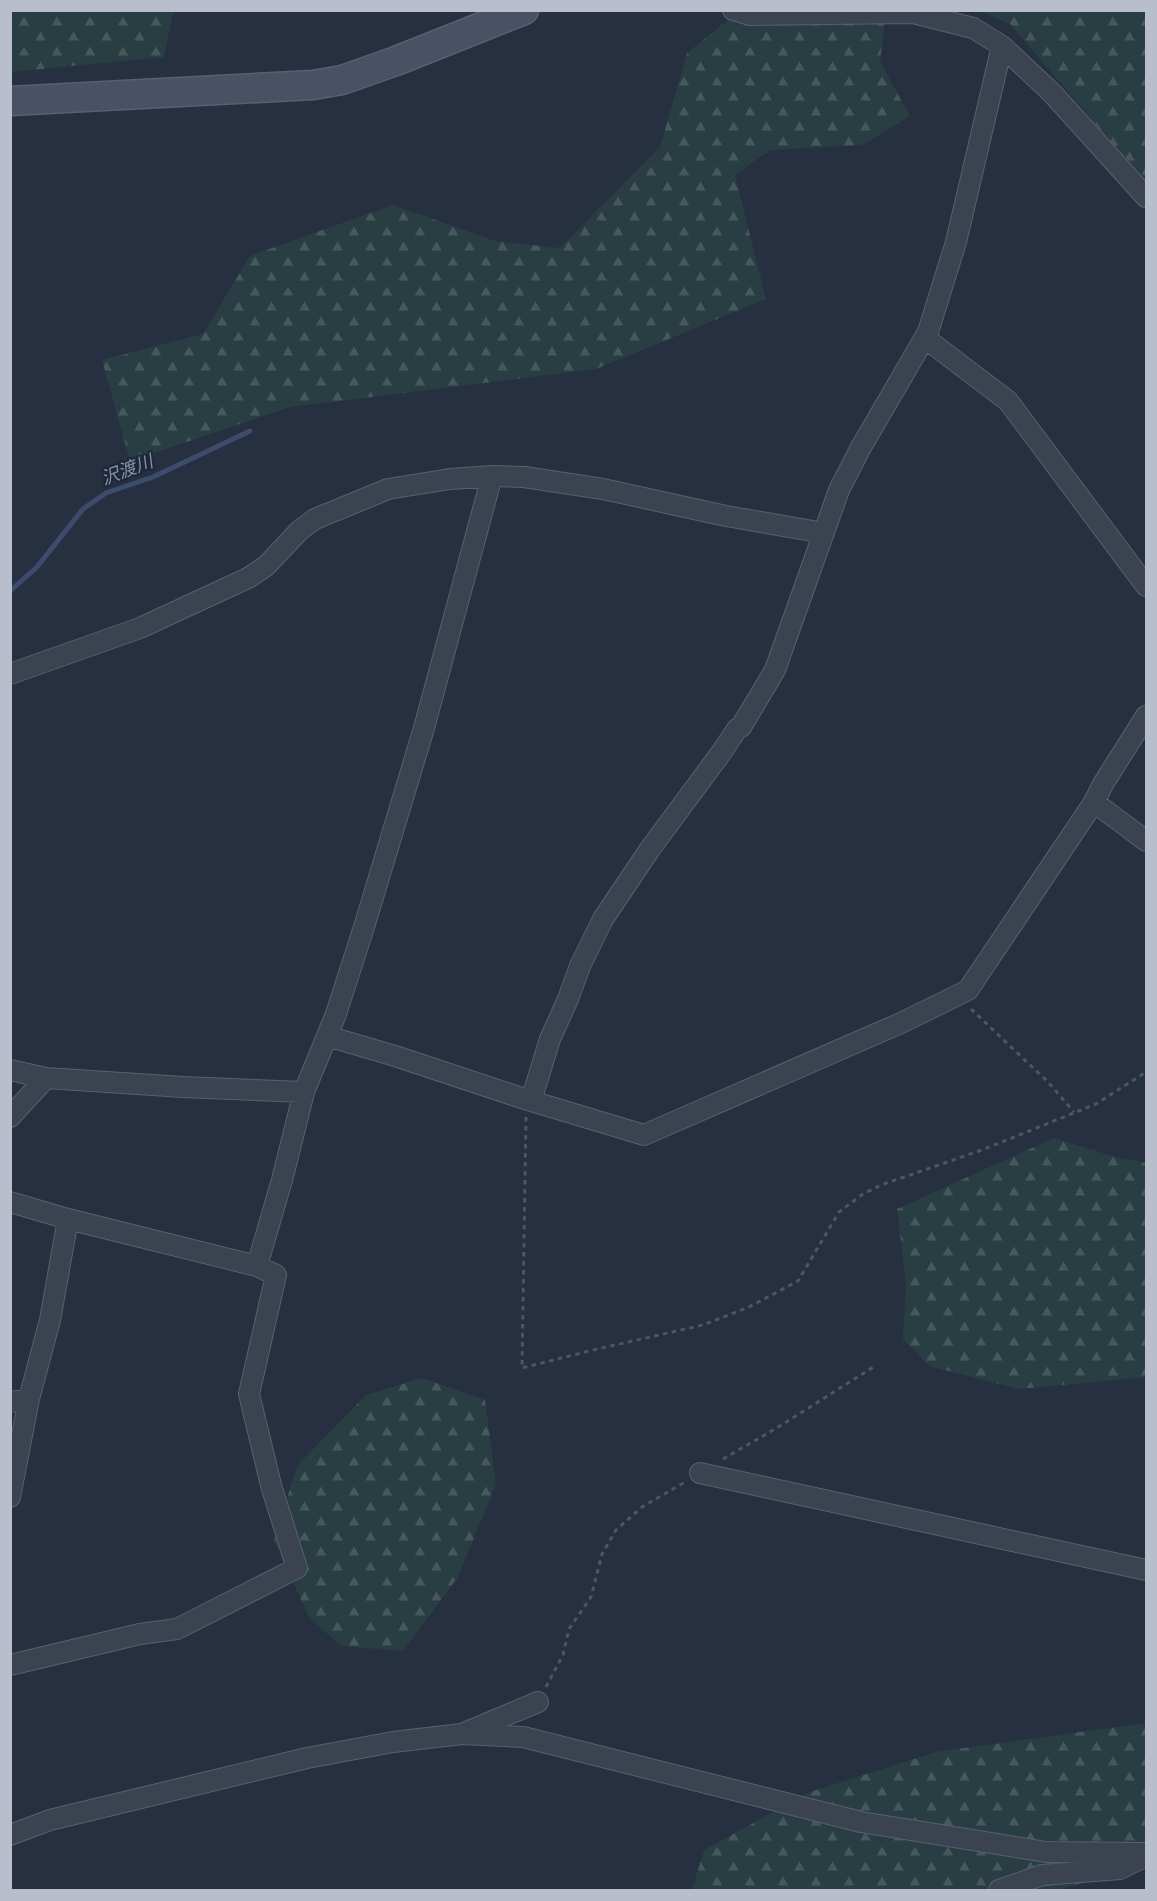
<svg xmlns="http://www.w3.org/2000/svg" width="1157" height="1901" viewBox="0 0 1157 1901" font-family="'Nunito Sans','Noto Sans JP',sans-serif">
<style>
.forest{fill:url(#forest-firs)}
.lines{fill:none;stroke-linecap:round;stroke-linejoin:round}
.stream{stroke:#3d4c6a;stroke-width:5}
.street-casing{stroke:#59606e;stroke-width:22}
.secondary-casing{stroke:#59606e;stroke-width:31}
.path{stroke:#475a5f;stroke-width:3;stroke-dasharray:4.5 4.5;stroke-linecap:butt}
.street{stroke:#3b4351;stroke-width:20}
.secondary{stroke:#495164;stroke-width:28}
.labels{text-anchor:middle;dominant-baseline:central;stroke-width:4.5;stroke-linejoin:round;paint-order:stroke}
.water-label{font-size:18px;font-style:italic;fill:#8092b2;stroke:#202736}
</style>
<defs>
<pattern id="forest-firs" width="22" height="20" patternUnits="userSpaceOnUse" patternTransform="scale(1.5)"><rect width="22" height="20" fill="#293e42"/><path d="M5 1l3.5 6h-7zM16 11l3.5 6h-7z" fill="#46585c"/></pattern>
</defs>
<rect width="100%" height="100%" fill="#273041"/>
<path class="forest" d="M11,10H176V11L173,13L164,57L11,72Z
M739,11H886L880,62L910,116L862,145L770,150L735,175L766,299L596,369L290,407L130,461L102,360L203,334L250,256L393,205L495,241L560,248L660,147L687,53Z
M980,11H1146V178L1116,148L1010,24Z
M1054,1138L1115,1157L1146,1163V1377L1019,1389L929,1366L903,1339L906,1283L897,1209Z
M422,1378L485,1400L496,1484L458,1577L403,1651L341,1646L309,1617L274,1541L297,1466L366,1395Z
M1146,1723V1865L1057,1890H692L704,1850L810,1792L936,1752Z"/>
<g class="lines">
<path class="stream" d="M10,591L37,567L83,509L106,493L153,477L250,431"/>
<g class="street-casing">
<path id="street" d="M733,10L750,15L913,13L973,28L1002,46L1052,93L1146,197
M925,338L1008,401L1146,586
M10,674L140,628L248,578L266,566L299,531L315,519L388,489L450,479L492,476L524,477L603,489L726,516L824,533
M1094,802L1146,841
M327,1036L395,1056L531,1101L644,1135L901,1023L968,990L1094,802L1103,784L1146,716
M10,1070L46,1078L183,1087L304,1092
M531,1101L550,1039L568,999L580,966L603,919L650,849L721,753L737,729L741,727L775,670L839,490L860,449L928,332L956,242L1002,46
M10,1117L46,1078
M10,1202L68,1219L257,1266L276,1275L249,1394L272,1489L297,1568L177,1629L140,1634L10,1665
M257,1266L282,1180L304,1092L336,1014L364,927L424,728L492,476
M10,1402L29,1399
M700,1473L1146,1570
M10,1497L29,1399L50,1320L68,1219
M462,1734L523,1737L861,1822L1046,1852L1146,1853
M10,1835L50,1820L307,1758L393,1742L462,1734L538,1702
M999,1890L1042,1875L1120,1869L1146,1856"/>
</g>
<g class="secondary-casing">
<path id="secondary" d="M10,101L313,85L342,80L396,61L524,10"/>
</g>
<path class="path" d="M971,1009L1048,1082L1074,1112
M526,1117L522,1368L589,1351L703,1325L749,1307L798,1281L839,1212L863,1194L881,1185L982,1150L1096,1104L1146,1072
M723,1459L780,1426L875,1366
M546,1687L563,1655L569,1629L591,1597L602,1554L616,1530L642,1507L687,1481"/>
<use href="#street" class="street"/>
<use href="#secondary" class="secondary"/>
</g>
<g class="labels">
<g class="water-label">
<text transform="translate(127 470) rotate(-21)">沢渡川</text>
</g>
</g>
<rect width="1157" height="1901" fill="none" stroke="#b8becb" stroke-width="24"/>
</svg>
